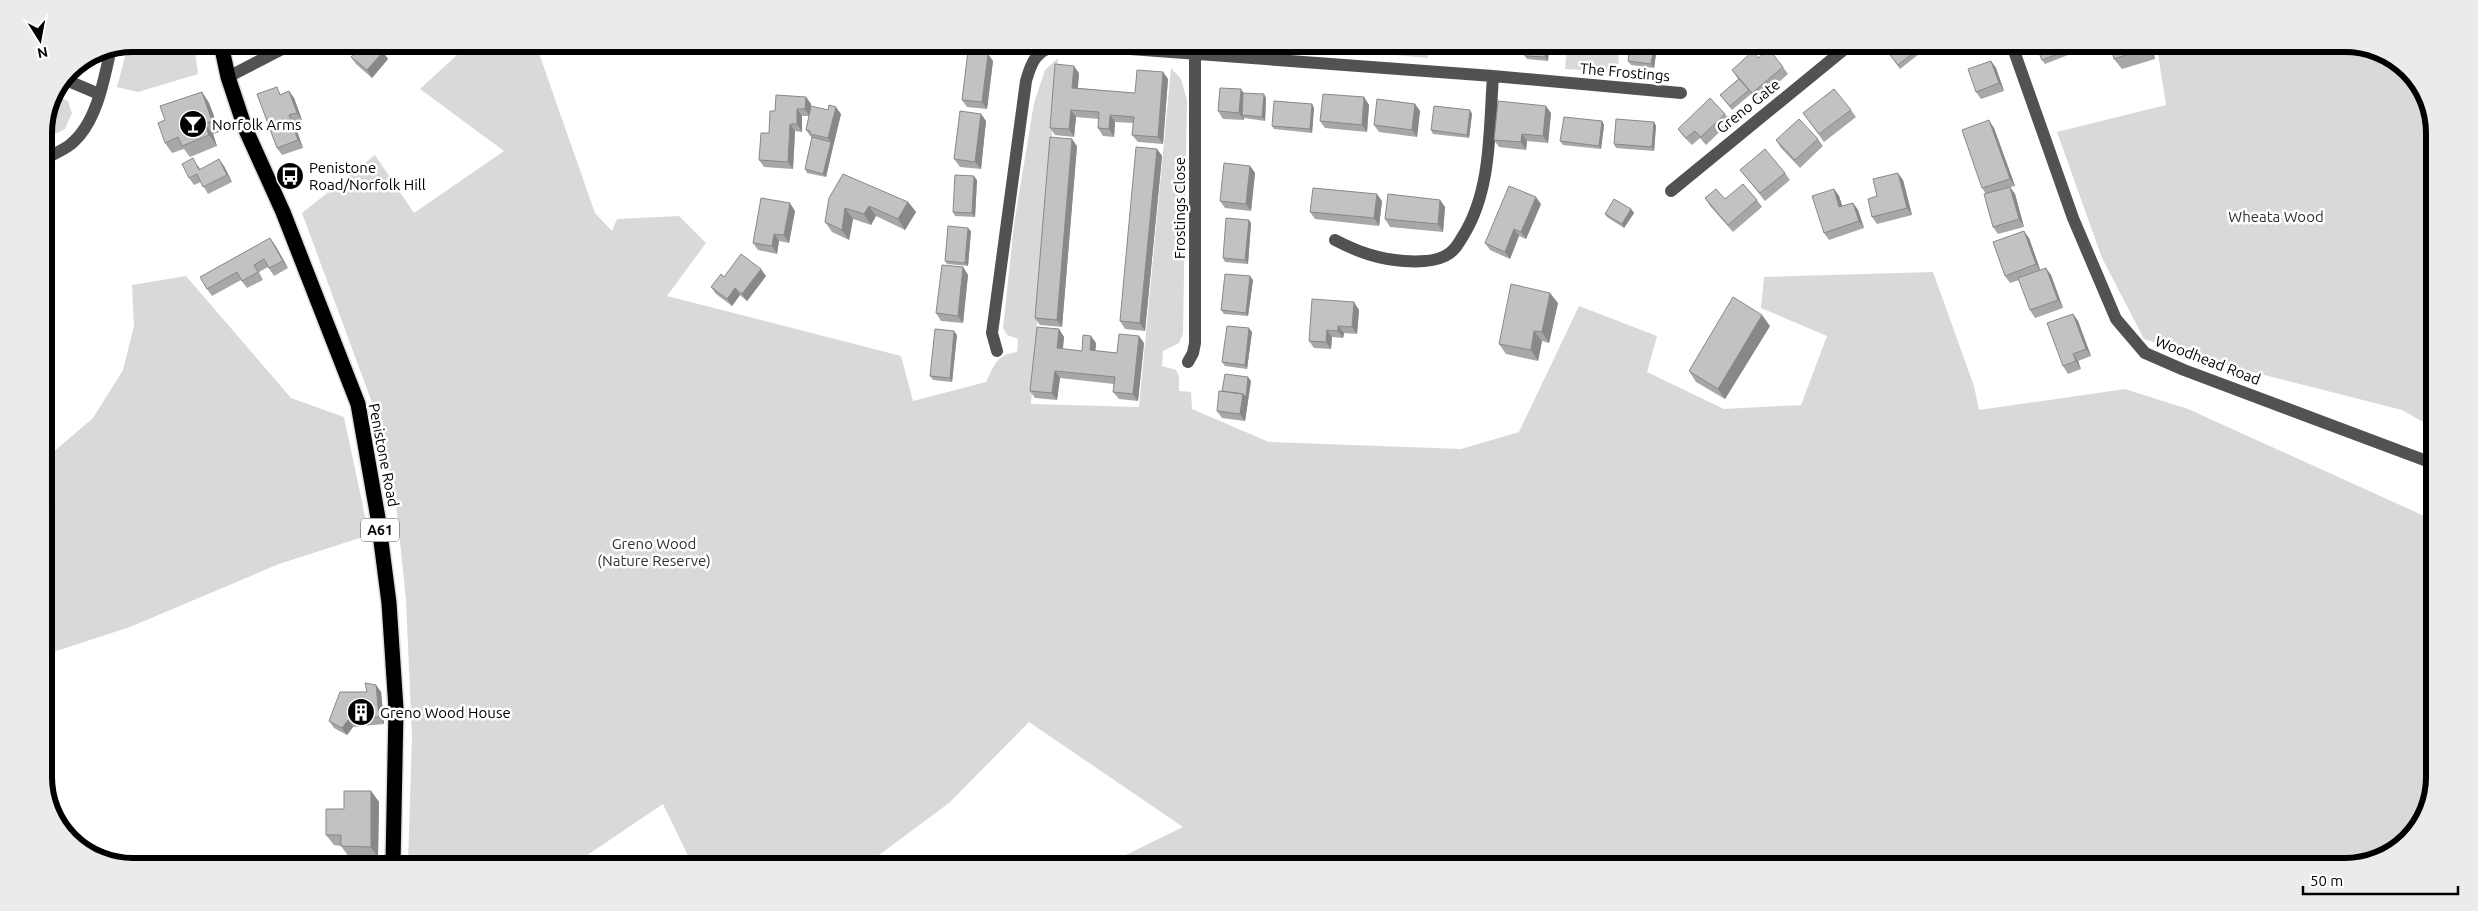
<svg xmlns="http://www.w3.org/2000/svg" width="2478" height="911" viewBox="0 0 2478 911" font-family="Ubuntu,sans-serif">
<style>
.green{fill:#d9d9d9}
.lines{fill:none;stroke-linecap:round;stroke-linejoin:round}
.highway-casing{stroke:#dbdbdb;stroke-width:18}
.minor{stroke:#525252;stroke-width:12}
.highway{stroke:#000;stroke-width:15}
.wall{fill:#a7a7a7}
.shaded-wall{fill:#888}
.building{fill:#c2c2c2;stroke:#888}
.labels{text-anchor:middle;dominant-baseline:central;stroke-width:5;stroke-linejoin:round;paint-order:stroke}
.shield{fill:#fff;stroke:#4c4c4c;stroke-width:1}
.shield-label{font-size:14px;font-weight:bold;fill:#000}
.street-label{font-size:15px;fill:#000;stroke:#fff}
.poi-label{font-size:15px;fill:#000;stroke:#fff;text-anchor:start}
.park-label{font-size:15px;fill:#303030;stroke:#fff}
.rim{fill:none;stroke:#000;stroke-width:6}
</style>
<rect width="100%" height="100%" fill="#fff"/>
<path class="green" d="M133,44H194L198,74L138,92L117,87L128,45Z
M469,44L536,45L595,213L612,231L617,219L679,216L706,243L667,296L901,356L913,401L986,382C995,364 996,355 1017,352L1018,339L1007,335L1003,328L1014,224L1034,103L1045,70L1058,58L1031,404L1139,407L1171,68L1181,79L1187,100L1183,334L1179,343L1163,351L1162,366L1176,370L1179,376V391L1191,392L1192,409L1269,442L1461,449L1519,432L1579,306L1657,336L1647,372L1724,409L1801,405L1827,336L1761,308L1764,277L1933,272L1974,386L1979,410L2125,389L2188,409L2431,519L2430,806L2399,849L2345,867L1105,865L1183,827L1029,722L949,803L867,864H692L663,804L574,864L408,863L412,737L406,600L395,494L374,408L302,213L375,155L414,213L504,151L420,89Z
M1384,46H1429L1428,58L1384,54Z
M1567,47H1619L1618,72L1565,69Z
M2157,48H2373L2416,78L2434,127L2432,427L2402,410L2206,360L2144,339L2102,258L2057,132L2166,105Z
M58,96L68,101L72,113L65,129L44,140V128Z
M186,276L291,398L344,417L369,535L279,564L130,627L44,655V460L93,418L123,370L134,326L132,285Z"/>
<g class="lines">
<g class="highway-casing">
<path id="highway" d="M221,44L228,77L245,128L283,212L358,404L378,518L389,603L396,709L393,863"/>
</g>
<path class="minor" d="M1090,46L1493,76L1681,93
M2013,48L2073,218L2116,319L2145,353L2184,370L2432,463
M228,77L292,44
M66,80L99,94
M44,159C53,154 64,150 71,144C97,123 104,79 111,48
M1671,191L1847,47
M1335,240C1358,252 1378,259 1404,261C1417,262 1433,262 1445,256C1454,252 1458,244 1463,236C1492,190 1489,129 1493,76
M997,351L992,333L1026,81C1031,63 1036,50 1056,46
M1188,362L1193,353L1195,343V53"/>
<use href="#highway" class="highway"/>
</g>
<path class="wall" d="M966,45L985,46V49Z
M1444,46L1466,47V51L1445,49Z
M1549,47L1548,61L1527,59L1525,56Z
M1630,47H1657L1654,68L1631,65L1628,61Z
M1884,47H1928L1900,69Z
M2037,48H2086L2045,64L2042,60Z
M2111,48H2152L2155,59L2122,69L2114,59Z
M383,52L388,59L372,78L356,64L351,57Z
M1758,58L1783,67L1788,74L1757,101L1751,94L1732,110L1720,95L1738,79L1732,70Z
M993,61L987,109L967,107L962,100Z
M1991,61L1996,68L2004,91L1981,99L1976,92Z
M1163,72L1168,79L1163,144L1138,142L1132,135L1133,123L1115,122L1114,137L1103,136L1098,128L1099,119L1076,117L1074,137L1055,135L1050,128L1079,73L1078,88L1135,93Z
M289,91L294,98L302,120L294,123L303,148L282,155L277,148L282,94Z
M202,92L209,103L220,132L213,134L217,146L190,157L184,149L172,153L165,143Z
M1243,93L1266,98L1265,121L1244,118V120L1223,119L1218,111Z
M806,97L811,104V107L841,114L826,177L807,173L805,169L812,138L811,137L806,130L809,116H802V132L795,131L793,169L764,167L759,160L769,133Z
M1364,97L1369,105L1367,132L1325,128L1320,121Z
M1312,104L1314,108L1312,133L1274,129L1272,126Z
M1415,104L1420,111L1417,137L1379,132L1374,125Z
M1470,110L1472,114L1469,138L1433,134L1431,130Z
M1851,110L1856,117L1824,142L1803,113Z
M1551,113L1548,143L1527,141L1526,150L1499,147L1494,140Z
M981,114L986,121L981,169L960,167L954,159Z
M1725,114L1731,121L1706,145L1700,138L1692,145L1683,136L1678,129Z
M1602,121L1604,125L1601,149L1563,145L1560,141Z
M1654,122L1656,126L1654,151L1616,148L1614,144Z
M1994,128L2015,186L2010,187L2015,194L2024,227L1998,234L1993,227L1986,194L1982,188Z
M1818,139L1823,146L1800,168L1781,148L1776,140Z
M1077,146L1062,327L1040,325L1035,318Z
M1157,149L1162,156L1145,331L1125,329L1120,321Z
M198,165L200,169L224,166L232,182L208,194L201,182L194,185L189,178Z
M1250,166L1255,173L1251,211L1225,208L1220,201Z
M1740,170L1785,173L1790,180L1765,201Z
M977,180L975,217L955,216L953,212Z
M1903,180L1912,215L1877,224L1872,217L1877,196Z
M1834,189L1839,196L1842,206L1853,203L1858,210L1864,228L1829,240L1824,233Z
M829,198L908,202L916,212L905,230L876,216L871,225L853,219L849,240L832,232L825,222Z
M1705,198L1757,200L1762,207L1733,232L1710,206Z
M1440,200L1445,207L1443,232L1390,227L1385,219Z
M1382,201L1379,226L1315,219L1310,212Z
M1541,204L1526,239L1519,236L1510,259L1490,250L1485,243Z
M1631,209L1634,213L1624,228L1607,217L1605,214Z
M795,211L789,243L779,241L777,254L758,250L753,243Z
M1251,223L1248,264L1225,262L1223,258Z
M971,231L968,266L947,264L945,261Z
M2029,238L2040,270L2051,275L2063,308L2035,318L2030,310L2019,280L2010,283L2005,276Z
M275,245L288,268L274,276L268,267L259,272L263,280L247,288L241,280L212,296L207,289Z
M963,267L968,275L963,323L941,321L936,313Z
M766,276L747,301L740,295L732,306L716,294L711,287L724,277Z
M1253,280L1248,316L1224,314L1221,310Z
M1558,303L1549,343L1542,341L1538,361L1506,354L1499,344Z
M1359,310L1357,334L1344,333L1343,338L1332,337L1331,349L1314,348L1309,341Z
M2073,314L2078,321L2091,356L2078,361L2081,369L2068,374L2063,366Z
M1770,326L1725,399L1696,382L1689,371Z
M1059,329L1064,337L1063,349L1082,351L1096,343L1095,351L1117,353L1144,343L1138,401L1119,399L1113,392L1114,384L1060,378L1057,400L1035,398L1030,391Z
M1252,332L1247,369L1225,366L1222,362Z
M957,335L952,382L933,380L930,376Z
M1251,381L1245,421L1222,418L1217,411Z
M376,685L381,692L384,724L353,727L347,735L334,728L329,721Z
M371,791L379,802L378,857H349L341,846L334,845L326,835L344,809Z"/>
<path class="shaded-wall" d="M1546,47H1549L1548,61L1545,57Z
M1654,47H1657L1654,68L1651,64Z
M2148,48H2152L2155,59Z
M383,52L388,59L372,78L367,70Z
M988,54L993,61L987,109L982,102Z
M1991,61L1996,68L2004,91L1999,83Z
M1074,66L1079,73L1077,95L1072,88Z
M1163,72L1168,79L1163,144L1158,137Z
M1241,89L1246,97L1242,115L1244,118V120L1239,113Z
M289,91L294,98L302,120L297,113Z
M202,92L209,103L220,132L212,121Z
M1264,94L1266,98L1265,121L1262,117Z
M806,97L811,104L810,117L805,109Z
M1364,97L1369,105L1367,132L1362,125Z
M1312,104L1314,108L1312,133L1310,129Z
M1415,104L1420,111L1417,137L1412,130Z
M1546,106L1551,113L1548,143L1543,136Z
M836,107L841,114L833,146L828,138Z
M797,109L802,116V132L797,124Z
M1071,110L1076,117L1074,137L1069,129Z
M1470,110L1472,114L1469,138L1467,135Z
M981,114L986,121L981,169L975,162Z
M289,115L294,123L303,148L298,140Z
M1110,115L1115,122L1114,137L1109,129Z
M1989,120L1994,128L2015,186L2010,179Z
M1602,121L1604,125L1601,149L1599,146Z
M1654,122L1656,126L1654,151L1652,147Z
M205,124L213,134L217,146L209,135Z
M790,124L795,131L793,169L788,162Z
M1522,134L1527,141L1526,150L1521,142Z
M1072,139L1077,146L1062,327L1057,320Z
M831,142L833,146L826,177L823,174Z
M1157,149L1162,156L1145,331L1140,323Z
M219,159L224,166L232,182L227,175Z
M1250,166L1255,173L1251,211L1246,204Z
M1898,173L1903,180L1912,215L1907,208Z
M974,176L977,180L975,217L972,213Z
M2010,187L2015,194L2024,227L2019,219Z
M1834,189L1839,196L1845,214L1839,207Z
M1377,194L1382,201L1379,226L1374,218Z
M1536,197L1541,204L1526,239L1521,232Z
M1440,200L1445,207L1443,232L1438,224Z
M908,202L916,212L905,230L898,219Z
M790,203L795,211L789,243L784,235Z
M1853,203L1858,210L1864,228L1859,221Z
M869,206L876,216L871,225L864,214Z
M845,208L853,219L849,240L842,230Z
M1631,209L1634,213L1624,228L1622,224Z
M1249,220L1251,223L1248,264L1245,260Z
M968,228L971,231L968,266L965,263Z
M1514,229L1519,236L1510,259L1505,252Z
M2024,231L2029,238L2041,272L2036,264Z
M774,234L779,241L777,254L772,246Z
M270,238L275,245L288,268L283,261Z
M963,267L968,275L963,323L958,316Z
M2046,268L2051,275L2063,308L2058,300Z
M761,269L766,276L747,301L742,294Z
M1250,276L1253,280L1248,316L1246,313Z
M735,288L740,295L732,306L727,299Z
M1550,293L1558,303L1549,343L1542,332Z
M1354,302L1359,310L1357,334L1352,327Z
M2073,314L2078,321L2091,356L2086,349Z
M1762,315L1770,326L1725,399L1718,389Z
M1338,326L1344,333L1343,338L1338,331Z
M1249,328L1252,332L1247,369L1245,365Z
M1059,329L1064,337L1062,355L1057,348Z
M1327,330L1332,337L1331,349L1326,342Z
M954,331L957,335L952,382L950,378Z
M1534,331L1542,341L1538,361L1531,350Z
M1091,336L1096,343L1095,358L1090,350Z
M1139,336L1144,343L1138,401L1133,394Z
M2073,354L2078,361L2081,369L2076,361Z
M1055,371L1060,378L1057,400L1052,393Z
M1248,377L1251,381L1245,421L1240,414L1243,394Z
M376,685L381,692L384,724L379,717Z
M348,720L353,727L347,735L342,728Z
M371,791L379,802L378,857L371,847Z"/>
<path class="building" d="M362,44H374L383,52L367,70L351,57Z
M1525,47H1546L1545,57L1525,56Z
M1630,47H1654L1651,64L1628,61Z
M1884,47H1921L1898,65Z
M2037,48H2074L2042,60Z
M2111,48H2148L2114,59Z
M1769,49L1783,67L1752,93L1732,70L1753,51L1758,58Z
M968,51L988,54L982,102L962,100Z
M1991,61L1999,83L1976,92L1968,69Z
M1055,64L1074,66L1072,88L1135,93L1137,70L1163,72L1158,137L1132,135L1134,117L1110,115L1109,129L1098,128L1099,112L1071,110L1069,129L1050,128Z
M1739,79L1749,90L1730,106L1720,95Z
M277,87L280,95L289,91L297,113L289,115L298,140L277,148L257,94Z
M1220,88L1241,89L1239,113L1218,111Z
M1834,89L1851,110L1819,134L1803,113Z
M202,92L212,121L205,124L209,135L182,146L178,137L165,143L158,123L165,120L160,106Z
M1243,93L1264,94L1262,117L1242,115Z
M1323,94L1364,97L1362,125L1320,121Z
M776,95L806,97L805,109H797V124H790L788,162L759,160L761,133H769L770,111H775Z
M1710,98L1725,114L1701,137L1695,131L1686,138L1678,129Z
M1377,99L1415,104L1412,130L1374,125Z
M1274,101L1312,104L1310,129L1272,126Z
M1498,101L1546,106L1543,136L1522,134L1521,142L1494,140Z
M829,105L836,107L828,138L810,134V131L806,130L811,106L828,110Z
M1434,106L1470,110L1467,135L1431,130Z
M960,111L981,114L975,162L954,159Z
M1564,117L1602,121L1599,146L1560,141Z
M1616,119L1654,122L1652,147L1614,144Z
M1799,119L1818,139L1795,160L1776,140Z
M1989,120L2010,179L1982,188L1962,130Z
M812,137L831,142L823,174L805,169Z
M1050,137L1072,139L1057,320L1035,318Z
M1136,147L1157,149L1140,323L1120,321Z
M1765,149L1785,173L1760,193L1740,170Z
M193,158L199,170L219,159L227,175L203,187L197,174L189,178L182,164Z
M1224,163L1250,166L1246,204L1220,201Z
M1898,173L1907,208L1872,217L1868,199L1877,196L1873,179Z
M843,174L908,202L898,219L869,206L864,214L845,208L842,230L825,222L829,198Z
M955,175L974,176L972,213L953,212Z
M1743,184L1757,200L1728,225L1705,198L1716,189L1725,199Z
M1509,186L1536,197L1521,232L1514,229L1505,252L1485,243Z
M2010,187L2019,219L1993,227L1984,194Z
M1313,188L1377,194L1374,218L1310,212Z
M1834,189L1839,207L1853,203L1859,221L1824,233L1812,196Z
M1388,194L1440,200L1438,224L1385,219Z
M761,198L790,203L784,235L774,234L772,246L753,243Z
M1614,199L1631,209L1622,224L1605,214Z
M1226,218L1249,220L1245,260L1223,258Z
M948,226L968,228L965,263L945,261Z
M2024,231L2036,264L2005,276L1993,242Z
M270,238L283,261L269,268L264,259L254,265L258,272L242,281L237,272L207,289L200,277Z
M741,254L761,269L742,294L735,288L727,299L711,287L721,274L724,277Z
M942,265L963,267L958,316L936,313Z
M2046,268L2058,300L2030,310L2018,278Z
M1225,274L1250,276L1246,313L1221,310Z
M1511,284L1550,293L1542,332L1534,331L1531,350L1499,344Z
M1733,297L1762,315L1718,389L1689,371Z
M1312,299L1354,302L1352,327L1338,326V331L1327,330L1326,342L1309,341Z
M2073,314L2086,349L2073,354L2076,361L2063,366L2047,323Z
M1227,326L1249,328L1245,365L1222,362Z
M1037,327L1059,329L1057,348L1082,351L1083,335L1091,336L1090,350L1117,353L1119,334L1139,336L1133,394L1113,392L1115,377L1055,371L1052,393L1030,391Z
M935,329L954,331L950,378L930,376Z
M1225,374L1248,377L1246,397L1243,394L1222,391Z
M1219,391L1243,394L1240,414L1217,411Z
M365,683L376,685L379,717L348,720L342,728L329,721L340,692H367Z
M344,791H371V847L341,846V835H326V809H344Z"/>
<defs>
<g id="bar-disc" transform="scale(1.4375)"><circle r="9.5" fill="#000" stroke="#fff"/><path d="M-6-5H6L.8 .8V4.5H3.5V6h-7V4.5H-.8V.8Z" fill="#fff"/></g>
<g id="bus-disc" transform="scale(1.4375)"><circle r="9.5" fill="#000" stroke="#fff"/><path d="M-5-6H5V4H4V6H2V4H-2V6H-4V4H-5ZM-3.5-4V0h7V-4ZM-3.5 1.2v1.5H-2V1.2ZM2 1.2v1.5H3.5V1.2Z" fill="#fff"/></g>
<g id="building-disc" transform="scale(1.4375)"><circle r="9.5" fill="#000" stroke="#fff"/><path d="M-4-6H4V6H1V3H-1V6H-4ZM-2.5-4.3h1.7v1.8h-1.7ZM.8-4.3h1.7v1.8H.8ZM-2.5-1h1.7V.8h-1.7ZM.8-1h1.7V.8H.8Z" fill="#fff"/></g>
</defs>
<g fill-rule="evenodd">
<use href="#bar-disc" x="193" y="124"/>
<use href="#bus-disc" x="290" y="176"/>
<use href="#building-disc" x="361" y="712"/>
</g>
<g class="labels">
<rect class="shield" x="361" y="518.5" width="38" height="23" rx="4"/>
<g class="shield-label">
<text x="380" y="530">A61</text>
</g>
<g class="street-label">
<text transform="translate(1625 72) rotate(5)">The Frostings</text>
<text transform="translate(1748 106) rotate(-39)">Greno Gate</text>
<text transform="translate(1179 208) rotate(-90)">Frostings Close</text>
<text transform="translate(2208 360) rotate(21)">Woodhead Road</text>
<text transform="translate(384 455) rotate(79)">Penistone Road</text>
</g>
<g class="poi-label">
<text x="212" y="124">Norfolk Arms</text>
<text x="309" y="167">Penistone<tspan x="309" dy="17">Road/Norfolk Hill</tspan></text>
<text x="380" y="712">Greno Wood House</text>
</g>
<g class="park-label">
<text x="2276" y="216">Wheata Wood</text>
<text x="654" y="543">Greno Wood<tspan x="654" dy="17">(Nature Reserve)</tspan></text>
</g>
</g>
<path d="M0 0H2478V911H0ZM133 52H2345A81 81 0 0 1 2426 133V777A81 81 0 0 1 2345 858H133A81 81 0 0 1 52 777V133A81 81 0 0 1 133 52Z" fill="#ebebeb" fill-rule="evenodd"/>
<path class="rim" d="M133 52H2345A81 81 0 0 1 2426 133V777A81 81 0 0 1 2345 858H133A81 81 0 0 1 52 777V133A81 81 0 0 1 133 52Z"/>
<g transform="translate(40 40) rotate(169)" stroke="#ffffff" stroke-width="4" paint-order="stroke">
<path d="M0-4L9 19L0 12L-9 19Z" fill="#000000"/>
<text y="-8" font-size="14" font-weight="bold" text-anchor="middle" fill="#000000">N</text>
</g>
<path d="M2303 886v8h155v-8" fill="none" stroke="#000000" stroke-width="2.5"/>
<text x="2310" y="886" font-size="15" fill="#000000" stroke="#ffffff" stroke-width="4" paint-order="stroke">50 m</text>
</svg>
